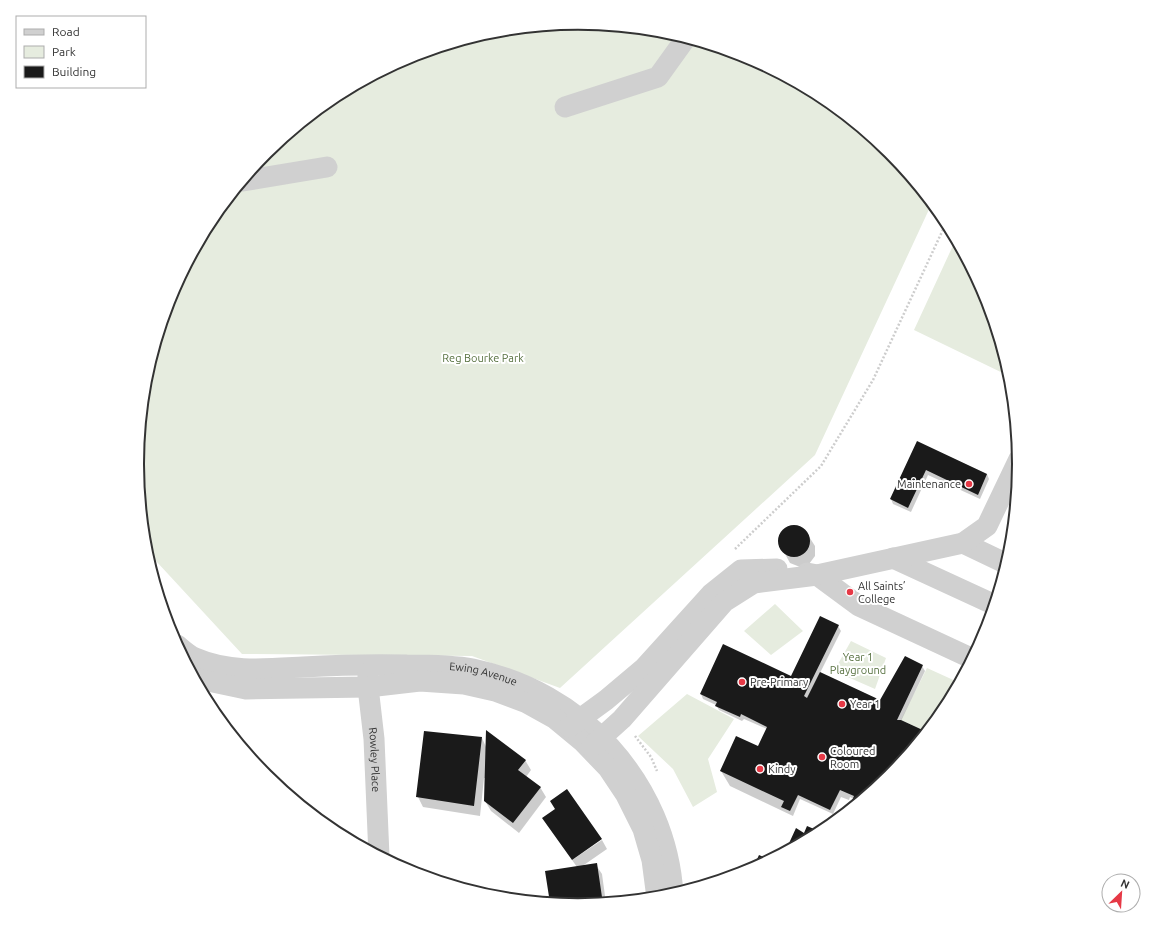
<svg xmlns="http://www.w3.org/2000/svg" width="1157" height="929" viewBox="0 0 1157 929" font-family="Ubuntu,sans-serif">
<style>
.green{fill:#e6ecdf}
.shadow{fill:#0003}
.building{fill:#1a1a1a}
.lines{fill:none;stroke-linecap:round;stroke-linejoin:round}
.path{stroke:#cdcdcd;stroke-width:2.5;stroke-dasharray:2 2;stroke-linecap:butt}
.minor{stroke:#d0d0d0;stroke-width:21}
.poi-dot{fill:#e63946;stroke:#fff;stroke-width:1.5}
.labels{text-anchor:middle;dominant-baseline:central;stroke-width:4;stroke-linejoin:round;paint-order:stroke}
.park-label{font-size:11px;fill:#56703f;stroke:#fff}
.poi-label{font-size:11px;fill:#333;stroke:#fff;text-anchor:start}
.street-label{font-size:11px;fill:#333;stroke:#fff}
.rim{fill:none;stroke:#333;stroke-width:2}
</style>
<rect width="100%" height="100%" fill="#fff"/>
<path class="green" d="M579,23L665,32L748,57L824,98L891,152L932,203L815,455L560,688L472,656L242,654L156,561L148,560L145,550L137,464L146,378L171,295L212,219L266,152L333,97L410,57L493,31Z
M956,239L986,296L1011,377L914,330Z
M775,604L803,631L771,655L744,631Z
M851,641L886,658L875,689L834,671Z
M927,668L960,683L945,710L927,732L901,720Z
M687,694L734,719L708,759L717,792L693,807L673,769L638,736Z"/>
<path class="shadow" d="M917,442L987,474L989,479L980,499L928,475L911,512L893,504L891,499Z
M793,526H798L806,532L815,546V556L809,564L800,567L790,563L779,543L781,534L784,530Z
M838,626L841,631L820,673L881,701L922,666L925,671L901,721L926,733L891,777L854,799L850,797L849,800L841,797L833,814L800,799L793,816L730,786L721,771L758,748L767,729L744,719L742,721L719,710L716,705L703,699L701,694L791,677Z
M482,738L486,747L525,760L531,770L526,777L540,787L546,797L519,833L491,811L485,801L486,778H484L480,816L423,807L418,797Z
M797,830L804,834L813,830L816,836L786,852Z
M602,840L607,849L581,867L596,865L602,874L606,903L578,906L551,903L546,872L577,867L572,860Z"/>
<path class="building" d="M917,441L987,474L978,495L926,470L908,508L890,499Z
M778 541a16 16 0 1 1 32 0a16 16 0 1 1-32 0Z
M820,616L839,625L804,696L807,698L820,672L880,700L905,656L923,665L897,720H901L927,732L891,777L846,814L854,796L840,790L830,810L798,795L790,811L781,807L784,801L720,771L736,736L758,746L767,727L741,714L740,717L715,706L717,702L700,694L723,644L791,676Z
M486,730L526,760L518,770L541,787L513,823L484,801Z
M424,731L482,737L474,806L416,797Z
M567,789L602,839L572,860L542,818L555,809L550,801Z
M807,826L814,829L810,837L812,838L785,852L796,828L804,833Z
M774,852L780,855L752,870L759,855L770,860Z
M597,863L603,904L578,906L550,903L545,871Z"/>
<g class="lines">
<path class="path" d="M735,549L821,466L873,380L947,221
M635,736L651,757L657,771"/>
<g class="minor">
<path d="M565,107L658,77L686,38"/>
<path d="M243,181L327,167"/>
<path d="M963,543L1007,564"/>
<path d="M893,558L995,605"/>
<path d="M807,573L817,575L859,606L973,659"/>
<path id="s1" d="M177,645C182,649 188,655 195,658C229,673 267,669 303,667C338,665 372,664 407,665C429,665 452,665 473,669C525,680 575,707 610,747C647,788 670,840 673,895"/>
<path id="s2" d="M368,673V687L374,739L379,856"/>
<path d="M194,678L246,689L368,687L420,681L464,684L495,691L527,703L554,718L583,742L608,768L626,795L643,829L652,860L657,898"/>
<path d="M569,727L606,700L644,668L711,594L741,570L777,569"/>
<path d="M591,747L622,719L724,602L754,583L817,575L963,543L987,526L1019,459"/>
</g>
</g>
<g class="poi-dot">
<circle cx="969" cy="484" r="4"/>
<circle cx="850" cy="592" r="4"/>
<circle cx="742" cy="682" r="4"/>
<circle cx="842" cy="704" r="4"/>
<circle cx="822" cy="757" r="4"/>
<circle cx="760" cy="769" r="4"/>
</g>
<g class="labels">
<g class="park-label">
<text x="483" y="358">Reg Bourke Park</text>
<text x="858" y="657">Year 1<tspan x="858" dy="13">Playground</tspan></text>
</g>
<g class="poi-label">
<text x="961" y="484" text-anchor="end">Maintenance</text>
<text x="858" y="586">All Saints’<tspan x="858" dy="13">College</tspan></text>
<text x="750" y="682">Pre-Primary</text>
<text x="850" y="704">Year 1</text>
<text x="830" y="751">Coloured<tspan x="830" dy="13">Room</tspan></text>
<text x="768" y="769">Kindy</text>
</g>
<g class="street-label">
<text stroke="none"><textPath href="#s1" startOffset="313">Ewing Avenue</textPath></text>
<text stroke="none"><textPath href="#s2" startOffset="87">Rowley Place</textPath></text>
</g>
</g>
<path d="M0 0H1157V929H0ZM144 464a434 434 0 1 1 868 0a434 434 0 1 1-868 0Z" fill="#fff" fill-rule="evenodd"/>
<path class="rim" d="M144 464a434 434 0 1 1 868 0a434 434 0 1 1-868 0Z"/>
<rect x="16" y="16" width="130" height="72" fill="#ffffff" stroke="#adadad"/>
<rect x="24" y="29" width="20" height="6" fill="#d0d0d0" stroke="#adadad"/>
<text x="52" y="36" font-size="12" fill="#333333">Road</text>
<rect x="24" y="46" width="20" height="12" fill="#e6ecdf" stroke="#adadad"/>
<text x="52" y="56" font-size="12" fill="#333333">Park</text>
<rect x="24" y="66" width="20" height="12" fill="#1a1a1a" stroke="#adadad"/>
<text x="52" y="76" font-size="12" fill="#333333">Building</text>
<g transform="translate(1121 893) rotate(25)"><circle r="19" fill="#ffffff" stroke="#adadad"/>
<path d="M0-3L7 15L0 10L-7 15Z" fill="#e63946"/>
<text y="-6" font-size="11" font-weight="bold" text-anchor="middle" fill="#333333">N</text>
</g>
</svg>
